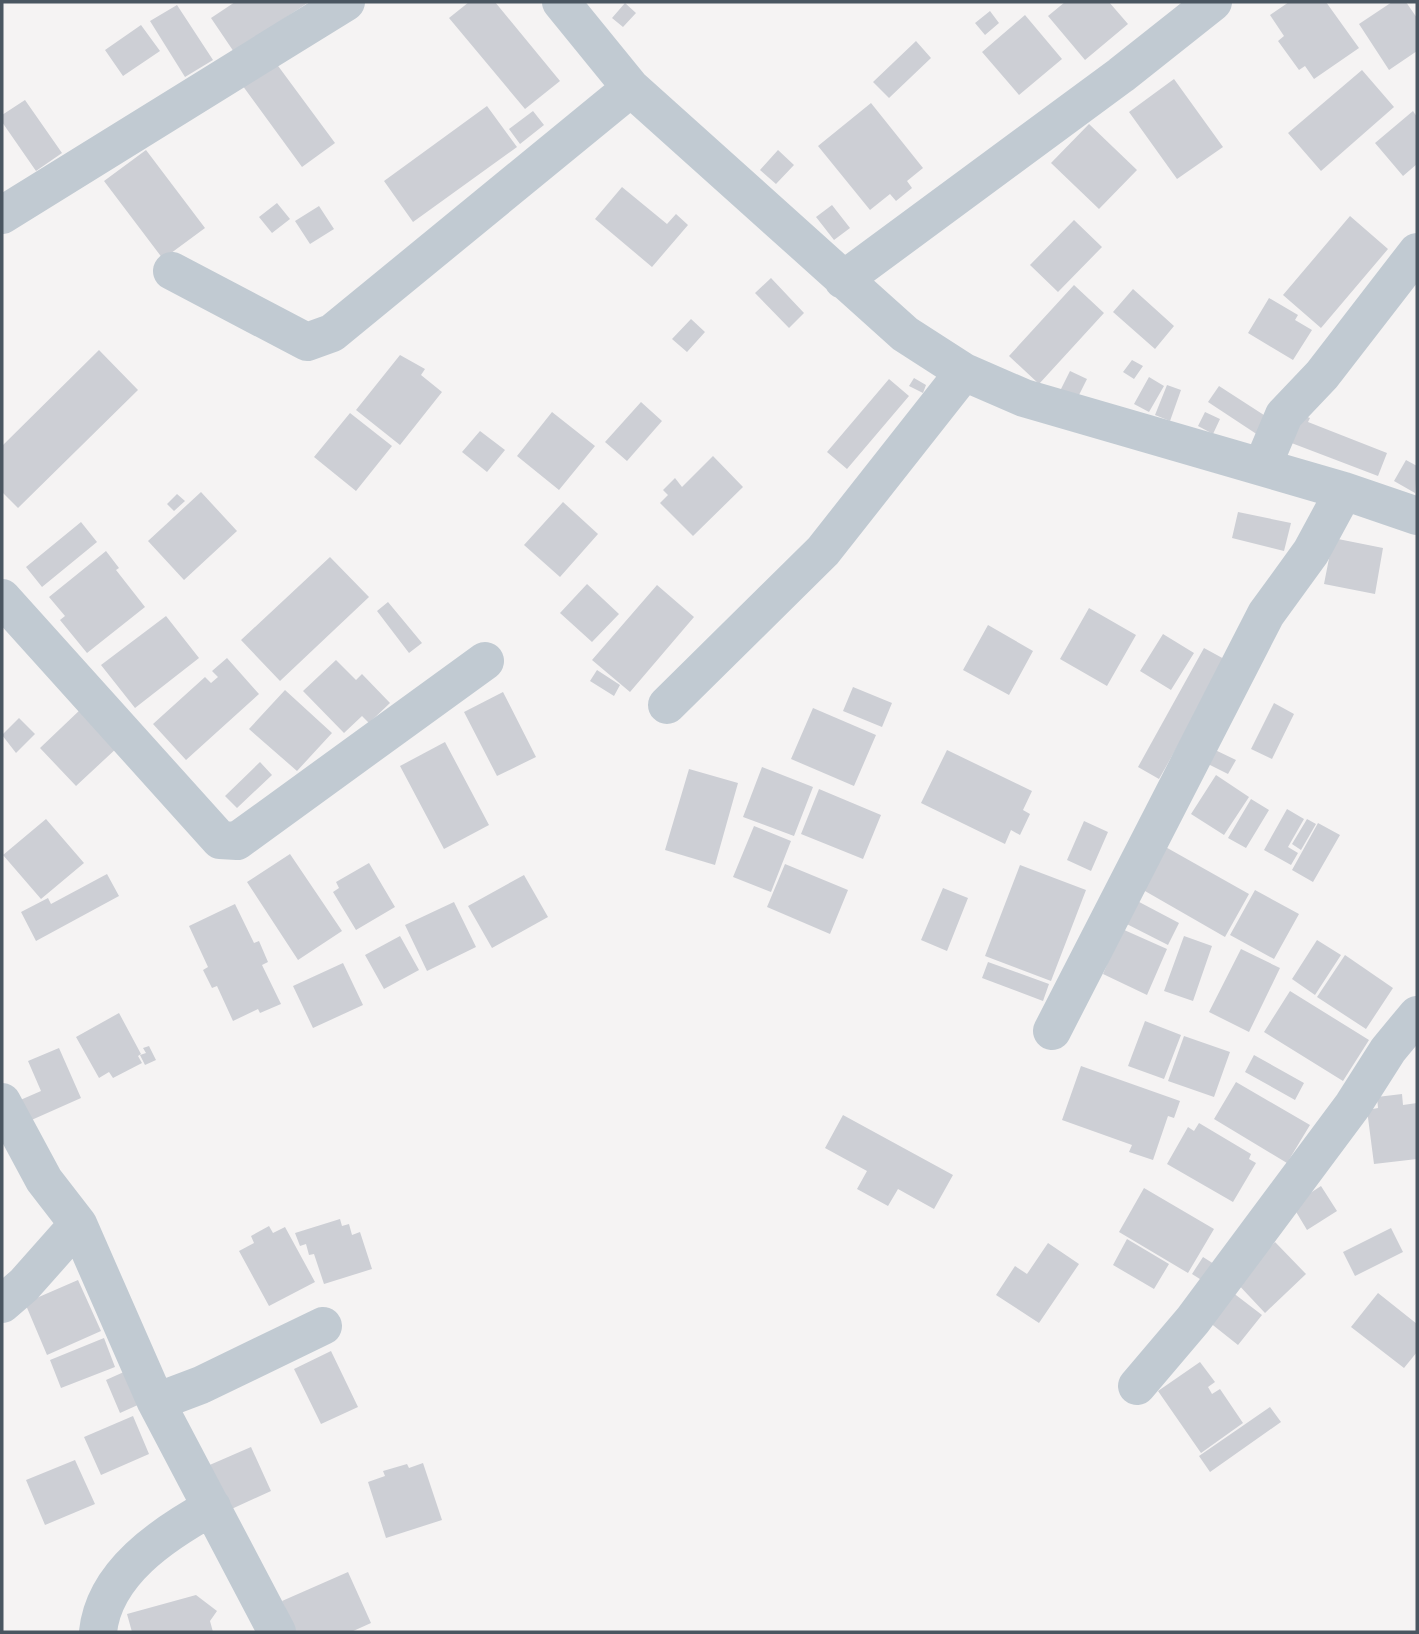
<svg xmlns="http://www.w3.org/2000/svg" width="1419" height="1634" viewBox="0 0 1419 1634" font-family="Inter,sans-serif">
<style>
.building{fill:#cdcfd5}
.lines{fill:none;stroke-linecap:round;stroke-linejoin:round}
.minor{stroke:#c1cad2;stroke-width:38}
</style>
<rect width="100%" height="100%" fill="#f5f3f3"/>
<path class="building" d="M235,2H309L234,52L211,18Z
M469,2H495L560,81L525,109L449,18Z
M1065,2H1109L1128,24L1085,60L1048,16Z
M1289,2H1326L1359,48L1314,79L1305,66L1299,70L1278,41L1284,36L1270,15Z
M1392,2H1406L1417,18V51L1389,70L1359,24Z
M625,3L636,13L623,27L612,18Z
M177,5L213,60L185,77L150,21Z
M990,11L999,23L985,35L975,23Z
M1025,15L1062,59L1019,95L982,52Z
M141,25L160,51L123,76L105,50Z
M916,41L931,58L889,98L873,82Z
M270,55L335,143L302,167L237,78Z
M1362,70L1394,107L1321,171L1288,133Z
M1174,79L1223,147L1177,179L1129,112Z
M25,100L62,153L36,171L2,122V115Z
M871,103L923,168L907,181L912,188L896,201L890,194L870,210L818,146Z
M487,106L517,147L413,222L384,181Z
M533,111L544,125L520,144L509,129Z
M1413,111L1417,117V164L1403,176L1375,143Z
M1089,124L1137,170L1099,209L1051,163Z
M146,150L205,228L163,259L104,181Z
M778,150L794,165L776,184L760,170Z
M622,187L667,224L676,214L688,225L652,267L595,219Z
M277,203L290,219L272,233L259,217Z
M832,205L850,228L834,240L816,217Z
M319,206L334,229L310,244L295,221Z
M1350,216L1388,249L1321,328L1283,295Z
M1074,220L1102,247L1058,292L1030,265Z
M771,278L804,313L789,328L755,293Z
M1074,285L1104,313L1039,384L1009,356Z
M1133,289L1174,326L1155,349L1113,312Z
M1269,298L1298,315L1295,320L1312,330L1293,360L1248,333Z
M691,319L705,332L687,352L672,339Z
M99,350L138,390L18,508L2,492V446Z
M400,355L425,369L421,375L442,392L400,445L356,410Z
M1132,360L1143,366L1134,379L1123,372Z
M1070,371L1087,379L1076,401L1059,393Z
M1149,377L1164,386L1149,412L1134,404Z
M914,378L926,385L923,393L909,386Z
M889,379L909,396L847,469L827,452Z
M1167,385L1181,390L1170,421L1155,415Z
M1219,386L1273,421L1258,435L1208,402Z
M641,402L662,421L627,461L605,442Z
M1292,411L1310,418L1308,422L1387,453L1378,476L1281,439Z
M552,412L595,446L559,490L517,456Z
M1205,412L1220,419L1213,434L1198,426Z
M350,413L392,446L356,491L314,457Z
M480,431L505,450L487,472L462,452Z
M713,456L743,487L693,536L660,503L668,495L663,490L675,478L682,487Z
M1406,460L1417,466L1415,493L1394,481Z
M201,492L237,531L184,580L148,541Z
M177,494L185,501L174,511L167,504Z
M563,502L598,534L560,577L524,545Z
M1238,512L1291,523L1284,551L1232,538Z
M81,522L97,542L42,587L26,567Z
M1333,538L1383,548L1375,594L1324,584Z
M106,551L119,568L116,570L145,607L87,653L60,620L65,616L49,597Z
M330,557L369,597L280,681L241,640Z
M587,584L619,614L592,642L560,613Z
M657,585L694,617L630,692L592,660Z
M388,602L422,643L409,653L377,611Z
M1089,608L1136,635L1107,686L1060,659Z
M166,616L199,658L135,708L101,665Z
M988,625L1033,651L1009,695L963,670Z
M1163,634L1194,653L1171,690L1140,671Z
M1204,648L1226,660L1159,779L1138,767Z
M227,658L259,694L186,760L153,724L205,677L211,683L218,677L212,671Z
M336,660L356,680L362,674L390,703L369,723L362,716L344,733L303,691Z
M597,670L620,685L614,696L590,681Z
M853,687L892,703L882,727L843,711Z
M285,690L332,733L297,771L249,729Z
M503,692L536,757L497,776L464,712Z
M1274,703L1294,714L1272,759L1251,749Z
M82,708L119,746L76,786L40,748Z
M813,708L876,735L854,786L791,759Z
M19,718L35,734L16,753L2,735Z
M445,742L489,825L444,849L400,766Z
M1211,748L1236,760L1228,774L1204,762Z
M947,750L1032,791L1023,810L1030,814L1020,835L1011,830L1005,844L921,803Z
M260,762L272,775L237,808L225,796Z
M762,767L813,787L794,836L743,817Z
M689,769L738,783L715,865L665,850Z
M1216,775L1249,797L1224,835L1191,814Z
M819,789L881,815L863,859L801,834Z
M1251,799L1269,810L1246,848L1228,838Z
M1287,809L1304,819L1288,847L1298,853L1291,865L1264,850Z
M46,819L84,863L41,899L3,855Z
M1307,819L1316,824L1301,850L1292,844Z
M1084,821L1108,832L1091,871L1067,860Z
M1318,823L1340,835L1313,882L1292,870Z
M754,826L791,841L771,892L733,877Z
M1162,845L1249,894L1225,937L1138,887Z
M290,854L342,931L298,960L247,882Z
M369,863L395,907L356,930L333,892L339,888L336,882Z
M785,864L848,890L830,934L767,907Z
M1020,865L1086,890L1051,981L985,956Z
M107,874L119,896L36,941L21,912L48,898L51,904Z
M524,875L548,917L492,948L468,906Z
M943,888L968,898L947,951L921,940Z
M1255,890L1299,914L1274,959L1230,935Z
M1124,894L1179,923L1168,945L1113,917Z
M454,902L476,947L427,971L405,925Z
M235,904L254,943L259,941L268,962L262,965L281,1004L260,1013L258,1009L233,1021L217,986L212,988L203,970L208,967L189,926Z
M1122,929L1167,949L1147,995L1103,974Z
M400,936L419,970L384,989L365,955Z
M1184,936L1212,946L1193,1001L1164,991Z
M1317,940L1341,955L1315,995L1292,979Z
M1241,949L1280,968L1249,1032L1209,1012Z
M1345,955L1393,988L1366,1029L1317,997Z
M988,962L1049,984L1043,1001L982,978Z
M343,963L363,1005L313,1028L293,986Z
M1290,991L1369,1040L1343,1081L1264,1032Z
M119,1013L141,1054L138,1056L142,1063L113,1078L109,1072L99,1078L76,1037Z
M1145,1021L1181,1035L1164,1079L1128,1066Z
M1184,1036L1230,1052L1214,1097L1168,1081Z
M149,1046L156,1060L145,1065L140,1055L146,1053L143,1048Z
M59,1048L81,1098L27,1122L18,1101L41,1091L28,1061Z
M1254,1055L1304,1083L1295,1100L1245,1072Z
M1081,1066L1180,1101L1174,1118L1168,1116L1153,1160L1129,1152L1132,1145L1062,1120Z
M1236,1082L1310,1125L1287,1163L1214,1119Z
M1402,1094L1403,1105L1417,1103V1159L1374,1164L1367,1110L1378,1108L1377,1097Z
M843,1115L953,1175L934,1209L898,1189L888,1206L857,1189L867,1171L825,1148Z
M1199,1123L1251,1154L1249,1159L1256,1163L1233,1202L1167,1164L1188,1127L1194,1131Z
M1321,1186L1337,1211L1307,1230L1292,1205Z
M1144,1188L1214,1229L1188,1273L1119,1232Z
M340,1219L342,1226L349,1224L352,1235L360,1232L372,1269L324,1284L314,1254L309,1255L306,1244L300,1246L295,1233Z
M269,1226L273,1233L285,1227L315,1282L269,1306L239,1251L254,1243L251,1236Z
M1391,1228L1403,1252L1355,1276L1343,1252Z
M1127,1239L1169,1264L1154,1289L1113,1265Z
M1275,1242L1306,1274L1265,1313L1235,1281Z
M1048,1243L1079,1264L1039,1323L996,1295L1015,1266L1027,1274Z
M1203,1257L1214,1264L1203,1281L1192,1274Z
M78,1280L101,1331L47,1355L25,1303Z
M1232,1292L1262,1315L1238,1345L1209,1322Z
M1378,1293L1417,1324V1352L1404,1368L1351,1327Z
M104,1338L115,1367L61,1388L50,1360Z
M331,1351L358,1407L321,1424L294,1369Z
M1200,1362L1215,1382L1208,1387L1212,1394L1220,1389L1243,1423L1201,1453L1158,1391Z
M126,1371L140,1404L120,1413L106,1380Z
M1270,1407L1281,1422L1210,1472L1199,1456Z
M133,1416L149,1454L101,1475L84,1437Z
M251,1447L271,1491L225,1512L205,1467Z
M75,1460L95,1504L45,1525L26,1480Z
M423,1463L442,1520L386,1538L368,1482L385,1476L383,1471L407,1464L409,1468Z
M348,1572L371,1623L351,1632H296L282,1601Z
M196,1595L217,1611L210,1621L213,1632H132L127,1614Z"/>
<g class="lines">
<path class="minor" d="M561,2L631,88L905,334L964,372L1024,398L1344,491L1417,516
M2,215L346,2
M172,271L307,342L332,333L631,88
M843,280L1121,75L1213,2
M1262,467L1284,415L1322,375L1417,252
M2,598L220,840L237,841L485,661
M667,705L823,551L964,372
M1052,1031L1266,614L1311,552L1344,491
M2,1102L44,1180L78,1224L156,1402L277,1632
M2,1304L24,1285L78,1224
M1137,1386L1193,1320L1353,1105L1388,1050L1417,1015
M156,1402L201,1385L323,1326
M98,1632C104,1573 163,1534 212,1507"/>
</g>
<rect width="1419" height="1634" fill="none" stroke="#4a5661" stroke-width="7"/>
</svg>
